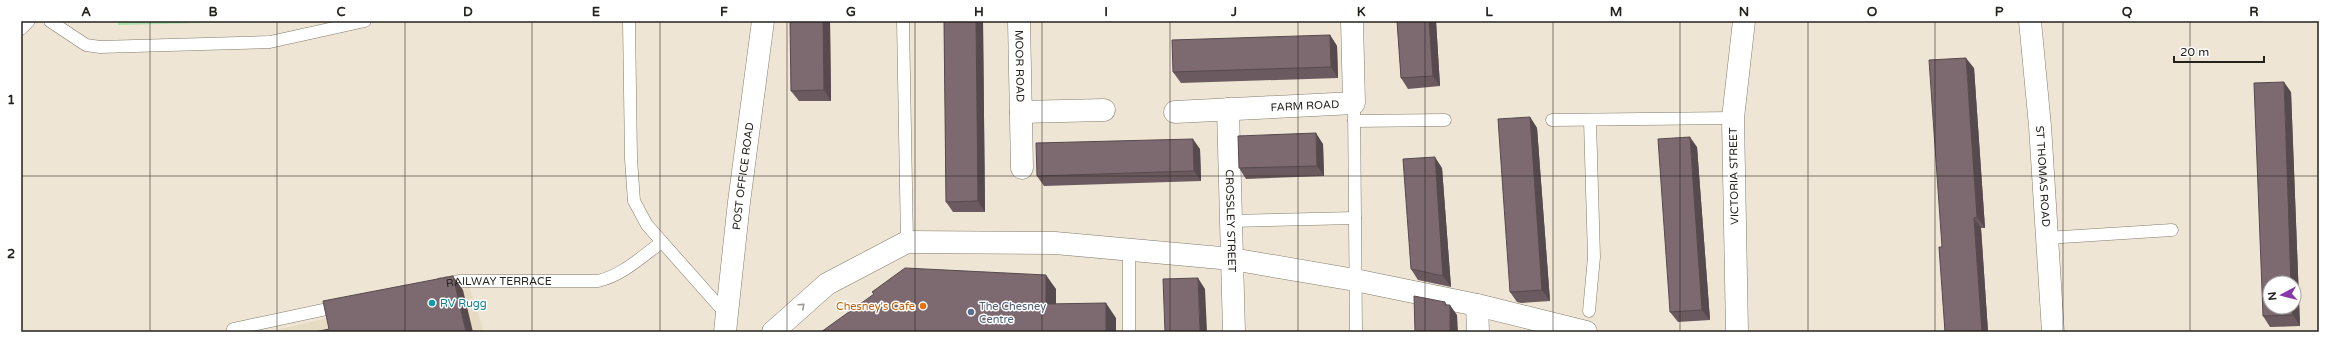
<svg xmlns="http://www.w3.org/2000/svg" width="2340" height="353" viewBox="0 0 2340 353" font-family="'Varela Round',sans-serif">
<style>
.built{fill:#e8dbc3}
.green{fill:#aae2ad}
.lines{fill:none;stroke-linecap:round;stroke-linejoin:round}
.lane-casing{stroke:#837b6c;stroke-width:13}
.street-casing{stroke:#837b6c;stroke-width:23}
.lane{stroke:#fff;stroke-width:12}
.street{stroke:#fff;stroke-width:22}
.wall{fill:#6b5b60}
.shaded-wall{fill:#574a4e}
.building{fill:#7c6a70;stroke:#574a4e}
.oneway{stroke:#9d9c99}
.grid{fill:none;stroke:#25221c;stroke-width:1;stroke-opacity:0.55}
.culture-dot{fill:#0f9aa8;stroke:#fff;stroke-width:1.5}
.food-dot{fill:#e8710a;stroke:#fff;stroke-width:1.5}
.service-dot{fill:#5c6f8a;stroke:#fff;stroke-width:1.5}
.labels{text-anchor:middle;dominant-baseline:central;stroke-width:3;stroke-linejoin:round;paint-order:stroke}
.street-label{font-size:11px;fill:#25221c;stroke:#fff}
.culture-label{font-size:11px;fill:#0d838f;stroke:#fff;text-anchor:start}
.food-label{font-size:11px;fill:#c56008;stroke:#fff;text-anchor:end}
.service-label{font-size:11px;fill:#4e5e75;stroke:#fff;text-anchor:start}
.neatline{fill:none;stroke:#25221c;stroke-width:1.5}
.grid-label{font-size:13px;text-anchor:middle;font-weight:bold;fill:#25221c}
</style>
<rect width="100%" height="100%" fill="#eee5d4"/>
<path class="built" d="M469,286L484,332H267Z"/>
<path class="green" d="M118,21H282L118,25Z"/>
<g class="lines">
<g class="lane-casing">
<g id="lane">
<path d="M50,21L86,45L100,47L270,42L365,21"/>
<path d="M629,21L631,159L634,201L647,225L726,314"/>
<path d="M903,21L907,242"/>
<path d="M21,29L29,21"/>
<path d="M1354,103L1356,332"/>
<path d="M1552,120L1733,118"/>
<path d="M1354,121L1445,120"/>
<path d="M1231,221L1355,218"/>
<path d="M2046,238L2172,230"/>
<path id="s1" d="M441,284L460,281H598C623,275 641,257 662,242"/>
<path d="M1589,311L1594,257L1590,121"/>
<path d="M233,329L341,306"/>
<path d="M1129,332V250"/>
</g>
</g>
<g class="street-casing">
<g id="street">
<path id="s2" d="M1019,21L1022,168"/>
<path id="s3" d="M2030,21L2040,126L2053,332"/>
<path id="s4" d="M1228,109L1234,332"/>
<path d="M1021,112L1104,110"/>
<path id="s5" d="M1175,112L1354,103L1352,21"/>
<path d="M1477,305L1478,332"/>
<path id="s6" d="M725,332L739,202L763,21"/>
<path d="M773,332L827,284L907,242L1055,243L1232,259L1355,280L1477,305L1586,332"/>
<path d="M1737,332L1733,118L1744,21"/>
</g>
</g>
<use href="#lane" class="lane"/>
<use href="#street" class="street"/>
</g>
<path class="wall" d="M790,21H830L831,101H799L791,91Z
M944,21H983L985,212H953L946,202Z
M1397,21H1436L1440,86L1408,89L1401,78Z
M1330,35L1337,46L1338,78L1181,83L1173,72Z
M1974,68L1985,228H1981L1988,332H1945L1942,247Z
M2291,92L2300,326L2270,327L2263,316Z
M1530,117L1537,128L1550,301L1521,303L1517,302L1510,292Z
M1323,144L1324,176L1246,179L1239,168Z
M1697,147L1710,320L1678,322L1670,312Z
M1200,149L1201,181L1044,186L1037,176Z
M1442,168L1451,287L1418,280L1411,269Z"/>
<path class="shaded-wall" d="M823,21H830L831,101L824,90Z
M976,21H983L985,212L978,201Z
M1429,21H1436L1440,86L1433,76Z
M1330,35L1337,46L1338,78L1331,67Z
M1966,58L1974,68L1985,228L1977,217Z
M2284,82L2291,92L2300,326L2293,315L2292,307H2294V283H2291Z
M1530,117L1537,128L1550,301L1542,290Z
M1316,133L1323,144L1324,176L1317,166Z
M1690,137L1697,147L1710,320L1702,310Z
M1193,139L1200,149L1201,181L1194,171Z
M1435,157L1442,168L1451,287L1443,276Z
M1974,218L1981,228L1988,332H1982Z
M1046,275L1056,289V318L1046,304Z
M453,276L463,290L473,332H466Z
M1198,278L1205,289L1207,332H1200Z
M1445,302L1450,309V305L1457,315L1458,332H1450Z
M1106,303L1116,318V332H1106Z"/>
<path class="building" d="M790,21H823L824,90L791,91Z
M944,21H976L978,201L946,202Z
M1397,21H1429L1433,76L1401,78Z
M1330,35L1331,67L1173,72L1172,40Z
M1966,58L1977,217L1974,218L1982,332H1945L1939,247H1942L1929,60Z
M2284,82L2291,283H2270V307H2292L2293,315L2263,316L2254,83Z
M1530,117L1542,290L1513,292H1510L1498,119Z
M1316,133L1317,166L1239,168L1238,136Z
M1690,137L1702,310L1670,312L1658,139Z
M1193,139L1194,171L1037,176L1036,143Z
M1435,157L1443,276L1411,269L1403,159Z
M905,268L1046,275V304L1106,303V332H821L874,294L872,292Z
M453,276L466,332H315L329,329L323,301Z
M1198,278L1200,332H1165L1163,279Z
M1414,296L1445,302V305H1450V332H1415Z"/>
<defs><path id="oneway-chevron" d="M-2-3.5L2.5 0L-2 3.5" fill="none" stroke-width="1.6" stroke-linecap="round" stroke-linejoin="round"/></defs>
<use class="oneway" href="#oneway-chevron" transform="translate(802 306) rotate(-42)"/>
<path class="grid" d="M150,21V332M277,21V332M405,21V332M532,21V332M660,21V332M787,21V332M915,21V332M1042,21V332M1170,21V332M1298,21V332M1425,21V332M1553,21V332M1680,21V332M1808,21V332M1935,21V332M2063,21V332M2190,21V332M21,176H2319"/>
<circle class="culture-dot" cx="432" cy="303" r="4"/>
<circle class="food-dot" cx="923" cy="306" r="4"/>
<circle class="service-dot" cx="971" cy="312" r="4"/>
<g class="labels">
<g class="street-label">
<text stroke="none"><textPath href="#s2" startOffset="45">MOOR ROAD</textPath></text>
<text stroke="none"><textPath href="#s5" startOffset="130">FARM ROAD</textPath></text>
<text stroke="none"><textPath href="#s6" startOffset="157">POST OFFICE ROAD</textPath></text>
<text transform="translate(1734 176) rotate(-91)">VICTORIA STREET</text>
<text stroke="none"><textPath href="#s3" startOffset="156">ST THOMAS ROAD</textPath></text>
<text stroke="none"><textPath href="#s4" startOffset="112">CROSSLEY STREET</textPath></text>
<text stroke="none"><textPath href="#s1" startOffset="58">RAILWAY TERRACE</textPath></text>
</g>
<g class="culture-label">
<text x="440" y="303">RV Rugg</text>
</g>
<g class="food-label">
<text x="915" y="306">Chesney's Cafe</text>
</g>
<g class="service-label">
<text x="979" y="306">The Chesney<tspan x="979" dy="13">Centre</tspan></text>
</g>
</g>
<rect width="2340" height="353" fill="none" stroke="#ffffff" stroke-width="44"/>
<g transform="translate(2282 295) rotate(263)"><circle r="19" fill="#ffffff" stroke="#a8a7a4"/>
<path d="M0-3L7 15L0 10L-7 15Z" fill="#8738a9"/>
<text y="-6" font-size="11" font-weight="bold" text-anchor="middle" fill="#25221c">N</text>
</g>
<path d="M2174 56v6h90v-6" fill="none" stroke="#25221c" stroke-width="2"/>
<text x="2180" y="56" font-size="12" fill="#25221c" stroke="#ffffff" stroke-width="3" paint-order="stroke">20 m</text>
<rect x="22" y="22" width="2296" height="309" class="neatline"/>
<g class="grid-label">
<text x="86" y="16">A</text>
<text x="213" y="16">B</text>
<text x="341" y="16">C</text>
<text x="468" y="16">D</text>
<text x="596" y="16">E</text>
<text x="724" y="16">F</text>
<text x="851" y="16">G</text>
<text x="979" y="16">H</text>
<text x="1106" y="16">I</text>
<text x="1234" y="16">J</text>
<text x="1361" y="16">K</text>
<text x="1489" y="16">L</text>
<text x="1616" y="16">M</text>
<text x="1744" y="16">N</text>
<text x="1872" y="16">O</text>
<text x="1999" y="16">P</text>
<text x="2127" y="16">Q</text>
<text x="2254" y="16">R</text>
<text x="11" y="104">1</text>
<text x="11" y="258">2</text>
</g>
</svg>
